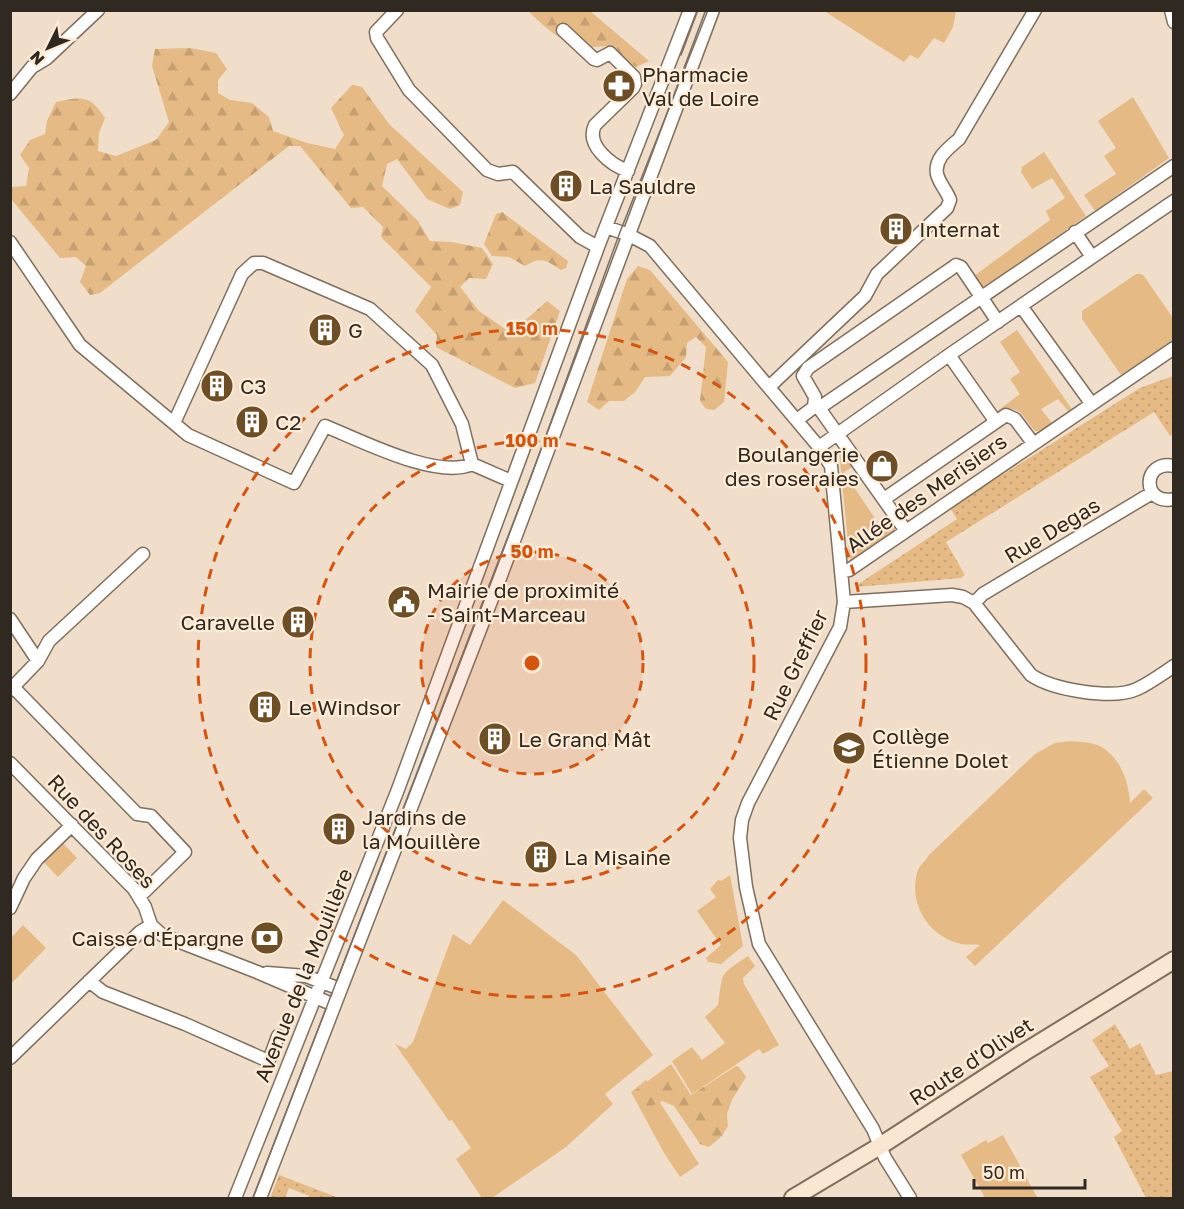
<svg xmlns="http://www.w3.org/2000/svg" width="1184" height="1209" viewBox="0 0 1184 1209" font-family="'Golos Text',sans-serif">
<style>
.grass{fill:#e6ba84}
.forest{fill:url(#forest-firs)}
.park{fill:url(#park-dots)}
.lines{fill:none;stroke-linecap:round;stroke-linejoin:round}
.minor-casing{stroke:#7f6f5d;stroke-width:15}
.secondary-casing{stroke:#7f6f5d;stroke-width:20}
.minor{stroke:#fff;stroke-width:12}
.secondary{stroke:#f9e7d1;stroke-width:16}
.tram{stroke:#7c7064;stroke-width:1.5}
.ring{fill:none;stroke:#d6540e;stroke-width:3;stroke-dasharray:10 8}
.labels{text-anchor:middle;dominant-baseline:central;stroke-width:4.5;stroke-linejoin:round;paint-order:stroke}
.poi-label{font-size:21px;fill:#302922;stroke:#feecd7;text-anchor:start}
.street-label{font-size:21px;fill:#302922;stroke:#feecd7}
.centre{fill:#d6540e;stroke:#feecd7;stroke-width:3}
.ring-label{font-size:18px;text-anchor:middle;font-weight:bold;fill:#d6540e;stroke:#feecd7;stroke-width:4.5;stroke-linejoin:round;paint-order:stroke}
</style>
<defs>
<pattern id="forest-firs" width="22" height="20" patternUnits="userSpaceOnUse" patternTransform="scale(1.5)"><rect width="22" height="20" fill="#e6ba84"/><path d="M5 1l3.5 6h-7zM16 11l3.5 6h-7z" fill="#c6a072"/></pattern>
<pattern id="park-dots" width="8" height="8" patternUnits="userSpaceOnUse" patternTransform="scale(1.5)"><rect width="8" height="8" fill="#e6ba84"/><path d="M2 2h.1M6 6h.1" fill="none" stroke="#c6a072" stroke-width="1.8" stroke-linecap="round"/></pattern>
</defs>
<rect width="100%" height="100%" fill="#f0deca"/>
<path class="grass" d="M956,11L953,27L944,43L934,38L918,59L910,55L904,62L824,11Z
M1133,97L1169,158L1095,211L1084,195L1116,174L1104,156L1116,148L1098,121Z
M1044,152L1086,216L985,287L981,286L974,276L1050,220L1046,211L1065,198L1052,178L1032,189L1021,172L1022,167Z
M1136,274H1141L1144,276L1173,318V340L1121,375L1082,319V311Z
M1017,330L1073,411L1069,412L1058,399L1041,409L1052,423L1039,431H1035C1021,415 1021,403 996,412L1020,394L1010,379L1020,372L1000,342Z
M841,449L854,466L844,472L882,529L892,523L896,531L850,562L839,451Z
M1071,741C1080,742 1091,742 1100,746C1120,757 1129,781 1130,803L1144,789L1153,798L975,966L966,957L980,945C973,944 967,945 961,944C928,937 907,902 918,870C920,865 926,860 929,855L1035,754L1055,743Z
M61,841L77,858L58,877L42,860Z
M730,875L743,946L721,964L708,962L706,958L721,945L697,911L716,897L710,889L718,880L721,881Z
M503,900L576,955L653,1055L605,1094L613,1104L566,1147L492,1198H482L456,1159L471,1148L452,1120L449,1121L395,1044L406,1049L413,1042L453,934L470,945Z
M23,925L46,948L11,984V938Z
M748,956L755,966L743,978L744,984L779,1045L763,1054L759,1049L692,1094L672,1061L692,1047L702,1060L725,1043L705,1017L718,1005C723,971 719,975 748,956Z
M646,1080L699,1164L680,1177L664,1153L631,1092Z
M1003,1135L1037,1197L1034,1198H985L961,1155L986,1140L988,1143Z"/>
<path class="forest" d="M528,11H590L649,61L636,67L606,46C571,52 551,33 528,11Z
M191,48L216,53L227,69L218,80V93L230,100L252,103L269,117L273,131L307,143L335,149L344,135L331,108L352,85L362,87L389,124L463,192L460,205L450,209L427,199L397,159L387,164L382,186L418,221L430,241L451,242L482,248L493,264L486,279L469,278L460,287L479,311L511,333L547,301L560,311L535,383L515,388L436,347L437,335L415,311L431,287L381,237L383,227L363,207L351,208L300,146H289L100,293L90,295L80,282L86,266L76,257L60,258L11,199V187L26,186L29,168L20,155L30,140L45,134L47,121L56,102C82,97 89,94 105,118L99,133L98,151L116,156L156,140L169,122L152,66L155,49Z
M502,212L568,261L566,268L561,270C546,260 541,256 525,266L509,257L492,256L484,244L496,214Z
M638,266L650,270L728,362L724,402L714,410L706,409L700,401L706,347L696,337L687,343L686,357L670,376L645,377L636,391L624,401H609L599,410L587,402L627,279Z
M671,1064L691,1095L736,1066L739,1067L746,1077L732,1100L727,1114L728,1126L722,1136L709,1147L700,1144L674,1106L662,1101L646,1109H643L633,1092Z"/>
<path class="park" d="M1173,376V434L1170,436L1154,412L946,542L965,575L961,578L856,587L857,585L957,519L950,508L1140,388Z
M1115,1024L1130,1049L1140,1043L1156,1075L1173,1071V1198H1146L1114,1137L1122,1131L1090,1077L1109,1066L1092,1040Z
M279,1175L339,1198H309V1196L289,1188L285,1198H270Z"/>
<g class="lines">
<g class="minor-casing">
<path id="minor" d="M397,10L376,32L377,38L409,90L487,170L498,174L513,172L580,237L598,247
M1171,10L1174,22
M563,30L594,59L597,60L610,53L634,77L635,84L633,88L595,125C585,145 611,165 628,171
M10,94L32,67L47,58L98,10
M606,227L629,235L650,246L819,447L831,466L844,602L840,627L748,803L742,820L740,838L746,887L759,944L873,1129L885,1158L910,1198
M1075,232L1092,257
M10,242L80,345L188,435L294,483L325,426C360,440 437,480 472,464L511,481
M1021,306L1091,403
M949,355L996,422
M769,387L865,296L877,274L947,208L950,200C947,191 939,183 937,174C934,158 949,148 959,139L1035,10
M814,407L815,397L803,376L808,368L952,268L956,265L961,267L998,322
M819,408L906,531
M797,420L814,407L819,408L1174,166
M174,423L242,274L254,263H263L370,309L432,365L462,424L472,464
M819,447L949,355L1174,201
M1174,466C1142,459 1141,506 1174,499
M884,499L1006,415L1015,419L1033,443
M841,572L849,570L1174,348
M844,602L952,595L963,597L974,603L1031,675C1053,690 1113,700 1137,689C1150,683 1162,674 1174,666
M974,603L983,594L1152,493
M10,619L38,661
M13,687L137,814L151,816L185,852L139,897
M10,690L38,661L49,641L143,554
M10,763L134,889L145,907L151,925L162,935L257,972L334,1005
M10,908L24,878L37,859L72,825
M267,973L306,976L340,989
M89,981L103,992L185,1024L266,1060L270,1058L278,1036
M10,1058L140,932L151,925
M235,1198L397,792L598,247L690,10
M260,1198L500,578L713,10"/>
</g>
<g class="secondary-casing">
<path id="secondary" d="M793,1198L880,1146L1023,1053L1174,960"/>
</g>
<use href="#minor" class="minor"/>
<use href="#secondary" class="secondary"/>
<path class="tram" d="M681,55L698,10
M253,1198L532,474L620,232L708,10"/>
</g>
<circle cx="532" cy="663" r="111" fill="#d6540e" fill-opacity=".12"/>
<g class="ring">
<circle cx="532" cy="663" r="111"/>
<circle cx="532" cy="663" r="222"/>
<circle cx="532" cy="663" r="334"/>
</g>
<defs>
<g id="pharmacy-disc" transform="scale(1.725)"><circle r="9.5" fill="#6e4e24" stroke="#feecd7"/><path d="M-2-6h4v4h4v4h-4v4h-4v-4h-4v-4h4Z" fill="#fff"/></g>
<g id="building-disc" transform="scale(1.725)"><circle r="9.5" fill="#6e4e24" stroke="#feecd7"/><path d="M-4-6H4V6H1V3H-1V6H-4ZM-2.5-4.3h1.7v1.8h-1.7ZM.8-4.3h1.7v1.8H.8ZM-2.5-1h1.7V.8h-1.7ZM.8-1h1.7V.8H.8Z" fill="#fff"/></g>
<g id="shop-disc" transform="scale(1.725)"><circle r="9.5" fill="#6e4e24" stroke="#feecd7"/><path d="M-5-2.5h2.3a2.7 3.5 0 0 1 5.4 0H5L5.5 6h-11ZM-1.5-2.5h3a1.5 2.3 0 0 0-3 0Z" fill="#fff"/></g>
<g id="civic-disc" transform="scale(1.725)"><circle r="9.5" fill="#6e4e24" stroke="#feecd7"/><path d="M-.6-6.5H3V-4.5H.6V-3L4-1V1h2V6H-6V1h2V-1L-.6-3ZM-1.2 2.5V6h2.4V2.5Z" fill="#fff"/></g>
<g id="school-disc" transform="scale(1.725)"><circle r="9.5" fill="#6e4e24" stroke="#feecd7"/><path d="M0-5L7-2L0 1L-7-2ZM-4 1L0 2.5L4 1V4Q0 6-4 4Z" fill="#fff"/></g>
<g id="bank-disc" transform="scale(1.725)"><circle r="9.5" fill="#6e4e24" stroke="#feecd7"/><path d="M-6-4H6V4H-6ZM0-2.3a2.3 2.3 0 1 0 0 4.6a2.3 2.3 0 1 0 0-4.6Z" fill="#fff"/></g>
</defs>
<g fill-rule="evenodd">
<use href="#pharmacy-disc" x="619" y="86"/>
<use href="#building-disc" x="566" y="186"/>
<use href="#building-disc" x="896" y="229"/>
<use href="#building-disc" x="325" y="330"/>
<use href="#building-disc" x="217" y="386"/>
<use href="#building-disc" x="252" y="422"/>
<use href="#shop-disc" x="882" y="466"/>
<use href="#civic-disc" x="404" y="602"/>
<use href="#building-disc" x="298" y="622"/>
<use href="#building-disc" x="265" y="707"/>
<use href="#building-disc" x="495" y="739"/>
<use href="#school-disc" x="849" y="748"/>
<use href="#building-disc" x="339" y="829"/>
<use href="#building-disc" x="541" y="857"/>
<use href="#bank-disc" x="267" y="938"/>
</g>
<g class="labels">
<g class="poi-label">
<text x="642" y="74">Pharmacie<tspan x="642" dy="24">Val de Loire</tspan></text>
<text x="589" y="186">La Sauldre</text>
<text x="919" y="229">Internat</text>
<text x="348" y="330">G</text>
<text x="240" y="386">C3</text>
<text x="275" y="422">C2</text>
<text x="859" y="454" text-anchor="end">Boulangerie<tspan x="859" dy="24">des roseraies</tspan></text>
<text x="427" y="590">Mairie de proximité<tspan x="427" dy="24">- Saint-Marceau</tspan></text>
<text x="275" y="622" text-anchor="end">Caravelle</text>
<text x="288" y="707">Le Windsor</text>
<text x="872" y="736">Collège<tspan x="872" dy="24">Étienne Dolet</tspan></text>
<text x="518" y="739">Le Grand Mât</text>
<text x="362" y="817">Jardins de<tspan x="362" dy="24">la Mouillère</tspan></text>
<text x="564" y="857">La Misaine</text>
<text x="244" y="938" text-anchor="end">Caisse d'Épargne</text>
</g>
<g class="street-label">
<text transform="translate(926 493) rotate(-35)">Allée des Merisiers</text>
<text transform="translate(1052 530) rotate(-31)">Rue Degas</text>
<text transform="translate(795 665) rotate(-64)">Rue Greffier</text>
<text transform="translate(102 831) rotate(47)">Rue des Roses</text>
<text transform="translate(303 975) rotate(-68)">Avenue de la Mouillère</text>
<text transform="translate(971 1061) rotate(-33)">Route d'Olivet</text>
</g>
</g>
<circle cx="532" cy="663" r="9" class="centre"/>
<g class="ring-label">
<text x="532" y="335">150 m</text>
<text x="532" y="447">100 m</text>
<text x="532" y="558">50 m</text>
</g>
<rect width="1184" height="1209" fill="none" stroke="#302922" stroke-width="24"/>
<g transform="translate(48 48) rotate(227)" stroke="#feecd7" stroke-width="4.5" paint-order="stroke">
<path d="M0-4.5L10 22L0 15L-10 22Z" fill="#302922"/>
<text y="-9" font-size="16" font-weight="bold" text-anchor="middle" fill="#302922">N</text>
</g>
<path d="M974 1179v9h111v-9" fill="none" stroke="#302922" stroke-width="3"/>
<text x="983" y="1179" font-size="18" fill="#302922" stroke="#feecd7" stroke-width="4.5" paint-order="stroke">50 m</text>
</svg>
